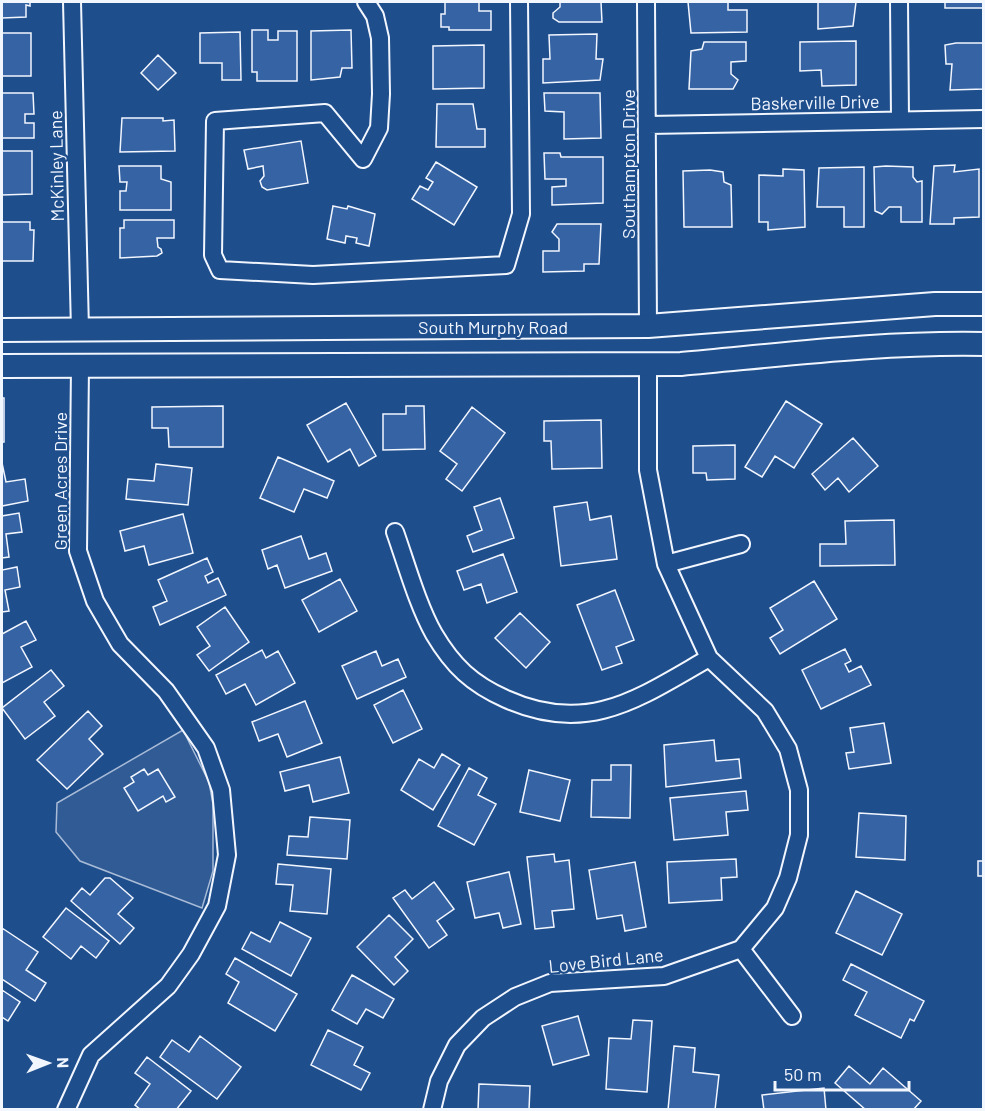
<svg xmlns="http://www.w3.org/2000/svg" width="985" height="1111" viewBox="0 0 985 1111" font-family="Barlow,sans-serif">
<style>
.built{fill:#305b95;stroke:#a8bbd7;stroke-width:1.5}
.building{fill:#3563a3;stroke:#f2f6ff;stroke-width:1.5}
.lines{fill:none;stroke-linecap:round;stroke-linejoin:round}
.minor-casing{stroke:#f2f6ff;stroke-width:20}
.secondary-casing{stroke:#f2f6ff;stroke-width:26}
.minor{stroke:#1f4e8c;stroke-width:16}
.secondary{stroke:#1f4e8c;stroke-width:22}
.labels{text-anchor:middle;dominant-baseline:central;stroke-width:4.5;stroke-linejoin:round;paint-order:stroke}
.street-label{font-size:18px;fill:#f2f6ff;stroke:#1f4e8c}
</style>
<rect width="100%" height="100%" fill="#1f4e8c"/>
<path class="built" d="M183,730L209,782L213,804V871L202,908L80,861L56,832L57,803Z"/>
<path class="building" d="M2,2H30V6L26,5V17L2,18Z
M445,2H479V11H491V30H449V27H441V14H445Z
M560,2H601L602,22H559L553,18V13L560,7Z
M688,2H728V10H747V32L691,33Z
M818,2H856L853,26L818,29Z
M945,2H984V8H945Z
M252,30H268V40H278V31H297V81H257V72H252Z
M351,30L352,68H342L340,77L311,80V31Z
M240,32L241,80H222V63H200V33Z
M2,33H31V76H2Z
M597,34L596,59H603L600,80L543,83V59H550L549,35Z
M856,41V85L822,86L821,70L800,71V42Z
M704,42H746V61L731,62V74L738,80L733,89H689L691,51L702,49Z
M956,43H984V89L950,90L952,64H946L945,45Z
M484,45V88L433,89V46Z
M158,55L176,73L158,90L141,73Z
M2,93H33L34,114H25V123H34V138H2Z
M544,93H600L601,138L564,139V112L545,111Z
M437,104H473L477,129H485V147H436Z
M122,118H163V121L174,120L175,151L120,152Z
M301,141L308,183L267,190L262,187L260,181L264,176L263,166L248,169L244,150Z
M2,151H32V194L2,195Z
M544,153H560L561,157H603V203L552,205V187L566,186V179H545Z
M436,162L477,187L454,225L412,199L420,186L428,190L433,182L426,178Z
M955,165L954,172L979,169V217L954,218V224H930L934,166Z
M119,166H161V179L171,182V210H120V191H126L127,182H120Z
M886,166L913,167V177L917,182L922,181V222H901V207H889L882,214L875,211L874,167Z
M864,167V227H844V207H817L819,168Z
M783,169L804,170L805,227L768,230V222H759V175L783,176Z
M710,170L723,172L724,182L731,185L732,227H684L683,171Z
M333,206L347,209L348,206L375,214L369,246L356,243L357,238L346,236L345,243L327,239Z
M124,220H174V238H157L158,247L161,249L162,253L157,256L120,258V228H124Z
M2,222H30V230H34L33,261H2Z
M557,224H601L599,264H584V271L543,272V251H559V239L552,232Z
M2,398H4V442H2Z
M786,401L822,424L794,468L775,456L762,477L745,467Z
M346,403L376,456L359,466L350,449L328,462L307,425Z
M223,406V447H169L168,428H152V407Z
M406,406H424L425,449L383,450V414H406Z
M472,407L505,433L462,491L446,479L457,464L440,451Z
M601,420L602,468L552,469L551,441H544V421Z
M853,438L878,466L849,492L838,478L825,490L812,474Z
M735,445V479L707,480L706,473H693V446Z
M278,457L334,481L327,498L304,489L294,512L260,498Z
M2,463L6,482L25,479L28,501L2,506Z
M156,464L192,468L188,505L126,499L128,479L154,481Z
M500,498L514,538L473,552L467,536L482,530L474,507Z
M587,502L590,520L611,516L617,559L561,566L554,507Z
M19,513L22,532L6,534L9,557L2,558V516Z
M183,514L193,553L149,565L144,546L125,551L120,531Z
M894,520L895,565L820,566V544H846L845,521Z
M301,536L309,559L326,553L332,571L285,588L277,565L268,569L262,550Z
M503,554L517,592L487,603L481,584L464,590L457,571Z
M207,558L213,572L205,576L208,583L218,578L226,595L160,625L153,607L167,601L158,580Z
M17,567L20,587L5,590L9,611L2,612V570Z
M340,579L357,611L319,632L302,600Z
M814,581L837,619L780,654L770,638L783,630L770,608Z
M615,590L634,640L616,647L622,663L602,670L577,605Z
M225,607L249,642L209,671L197,655L210,646L197,627Z
M520,613L550,642L526,668L495,638Z
M26,621L36,640L21,647L32,667L2,683V634Z
M845,649L851,661L845,664L849,672L861,666L871,685L821,709L802,670Z
M262,650L266,658L278,651L295,683L256,705L245,684L226,694L216,675Z
M376,651L382,666L398,659L406,677L357,699L342,666Z
M51,670L64,686L44,702L55,716L25,739L2,708Z
M403,690L422,729L393,743L374,705Z
M305,701L322,743L287,757L278,734L259,741L252,722Z
M88,711L102,726L89,739L103,754L67,789L37,760Z
M884,723L891,763L849,769L846,753L854,752L850,728Z
M714,740L716,761L739,759L741,778L666,787L664,745Z
M442,754L460,765L433,810L401,790L419,759L434,768Z
M340,757L349,793L313,802L309,785L285,791L280,772Z
M611,765H631L630,818L591,817L592,780H611Z
M469,768L487,778L478,795L496,804L474,845L438,826Z
M144,769L148,775L158,769L175,797L166,802L163,796L138,811L124,788L134,782L131,777Z
M529,770L570,780L560,821L520,812Z
M746,791L748,810L726,812L728,835L674,840L670,798Z
M859,813L906,816L905,860L856,857Z
M310,817L350,820L347,859L287,855L289,836L308,837Z
M554,854L555,862L569,860L574,909L552,911L554,927L535,929L527,857Z
M736,859L737,877L721,878L722,900L669,903L667,862Z
M978,861H984V876H978Z
M635,862L646,927L625,931L622,915L597,919L589,870Z
M278,864L331,869L327,914L290,911L293,885L276,884Z
M509,872L521,924L503,928L499,913L475,918L467,882Z
M105,878H110L133,898L118,914L134,928L120,944L71,901L82,888L90,895Z
M434,882L454,909L437,921L447,935L429,948L393,898L405,890L412,899Z
M856,891L902,914L882,955L836,933Z
M66,908L109,941L96,958L81,946L71,959L43,937Z
M389,915L413,939L395,957L408,971L394,985L357,947Z
M280,922L311,938L291,976L242,949L251,932L270,942Z
M2,928L38,952L26,970L46,983L35,1001L2,979Z
M235,958L297,994L275,1031L228,1003L239,982L226,974Z
M851,964L924,1001L914,1021L910,1019L901,1038L855,1015L867,992L843,980Z
M352,975L394,999L383,1018L366,1009L357,1024L332,1010Z
M2,990L20,1002L8,1021L2,1017Z
M578,1016L589,1055L553,1065L542,1026Z
M633,1020L652,1021L647,1092L606,1089L609,1038L631,1039Z
M328,1030L363,1047L354,1065L370,1073L361,1090L311,1065Z
M200,1036L241,1067L217,1099L160,1057L172,1040L189,1052Z
M674,1046L695,1048L693,1072L719,1075L715,1110H668Z
M147,1057L191,1091L176,1110H141L135,1105L150,1084L135,1073Z
M849,1066L870,1084L883,1068L921,1101L913,1110H866L835,1083Z
M479,1084L530,1086L529,1110H478Z
M824,1088L826,1110H764L762,1095Z"/>
<g class="lines">
<g class="minor-casing">
<path id="minor" d="M72,2L80,330
M366,2L375,16L380,38L381,94L379,128L363,159L325,113L215,121L213,255L220,270L313,275L506,265L521,214L519,2
M646,2L648,326
M899,2L900,120
M648,125L984,119
M395,532C406,563 418,606 434,634C453,666 472,684 506,699C588,736 639,698 709,658
M666,564L741,544
M741,949L792,1016
M66,1110L91,1055L168,986L191,954L217,906L227,855L221,790L206,748L166,691L120,644L95,601L78,551L80,366
M432,1110L439,1081L457,1045L483,1018L515,997L550,983L664,976L741,949L775,908L788,878L799,835V790L788,749L765,711L709,658L666,564L648,470V364"/>
</g>
<g class="secondary-casing">
<path id="secondary" d="M2,330L648,326L935,304H984
M2,366L681,364C781,355 883,342 984,344"/>
</g>
<use href="#minor" class="minor"/>
<use href="#secondary" class="secondary"/>
</g>
<g class="labels">
<g class="street-label">
<text transform="translate(815 102) rotate(-1)">Baskerville Drive</text>
<text transform="translate(628 164) rotate(-90)">Southampton Drive</text>
<text transform="translate(56 166) rotate(-91)">McKinley Lane</text>
<text x="493" y="327">South Murphy Road</text>
<text transform="translate(60 481) rotate(-90)">Green Acres Drive</text>
<text transform="translate(606 960) rotate(-6)">Love Bird Lane</text>
</g>
</g>
<rect width="985" height="1111" fill="none" stroke="#f2f6ff" stroke-width="6"/>
<g transform="translate(48 1063) rotate(89)" stroke="#1f4e8c" stroke-width="4.5" paint-order="stroke">
<path d="M0-4.5L10 22L0 15L-10 22Z" fill="#f2f6ff"/>
<text y="-9" font-size="16" font-weight="bold" text-anchor="middle" fill="#f2f6ff">N</text>
</g>
<path d="M775 1081v9h134v-9" fill="none" stroke="#f2f6ff" stroke-width="3"/>
<text x="784" y="1081" font-size="18" fill="#f2f6ff" stroke="#1f4e8c" stroke-width="4.5" paint-order="stroke">50 m</text>
</svg>
